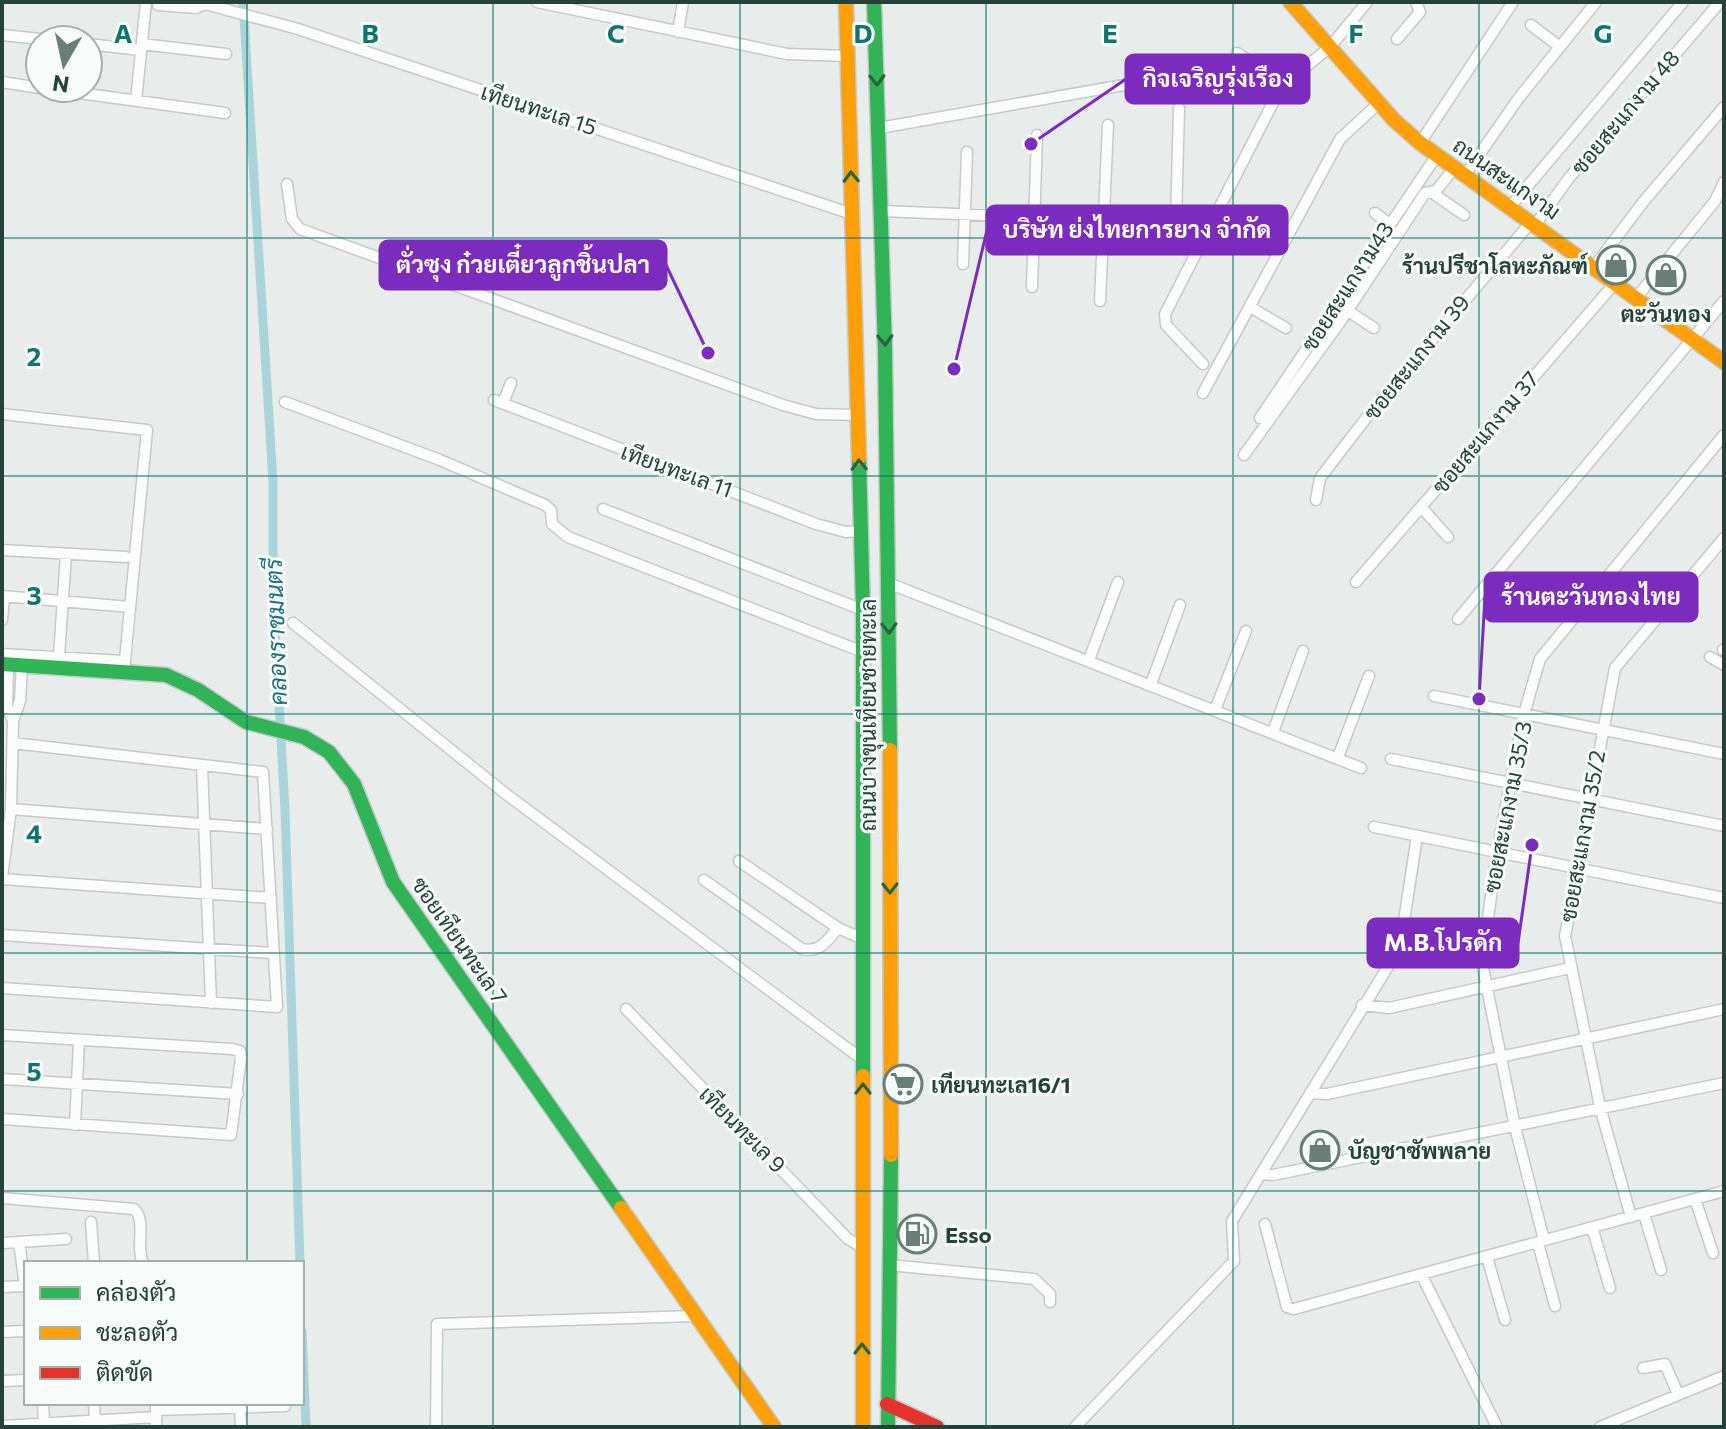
<svg xmlns="http://www.w3.org/2000/svg" width="1726" height="1429" viewBox="0 0 1726 1429" font-family="Commissioner,Sarabun,sans-serif">
<style>
.lines{fill:none;stroke-linecap:round;stroke-linejoin:round}
.canal{stroke:#a9d4db;stroke-width:9}
.street-casing{stroke:#c5cac8;stroke-width:13}
.fast-casing{stroke:#c3cbc8;stroke-width:17}
.slow-casing{stroke:#c3cbc8;stroke-width:17}
.jam-casing{stroke:#c3cbc8;stroke-width:17}
.street{stroke:#fcfcfc;stroke-width:10}
.fast{stroke:#30b455;stroke-width:14}
.slow{stroke:#ff9f0a;stroke-width:14}
.jam{stroke:#e5322d;stroke-width:14}
.oneway{stroke:#286442}
.grid{fill:none;stroke:#0f766e;stroke-width:2;stroke-opacity:0.55}
.labels{text-anchor:middle;dominant-baseline:central;stroke-width:6;stroke-linejoin:round;paint-order:stroke}
.street-label{font-size:22px;fill:#24423a;stroke:#f7fbf9}
.poi-label{font-size:22px;font-weight:bold;fill:#24423a;stroke:#f7fbf9;text-anchor:start}
.water-label{font-size:24px;font-style:italic;fill:#1c6f80;stroke:#f7fbf9}
.grid-label{font-size:26px;text-anchor:middle;font-weight:bold;fill:#0f766e;stroke:#f7fbf9;stroke-width:6;stroke-linejoin:round;paint-order:stroke}
.leader{fill:none;stroke:#7b2cbf;stroke-width:3}
.callout-dot{fill:#7b2cbf;stroke:#f7fbf9;stroke-width:3}
.callout{fill:#7b2cbf;stroke:#7b2cbf;stroke-width:3}
.callout-label{font-size:24px;text-anchor:middle;font-weight:bold;fill:#fff}
</style>
<rect width="100%" height="100%" fill="#e8edeb"/>
<g class="lines">
<path class="canal" d="M243,2L273,481V596L285,810L300,1263
M302,1331L306,1427"/>
<g class="street-casing">
<path id="street" d="M537,2L787,54L848,56
M158,5L196,8L205,4L298,29L852,214
M1531,25L1560,47
M678,32L683,2
M2,35L50,40
M1397,39L1420,12L1416,2
M88,44L141,50
M142,44L226,54
M1237,53L1284,84
M2,82L40,88
M43,88L225,113
M136,101L146,2
M879,128L1221,68
M1420,143L1513,2
M1465,175L1518,99L1596,2
M287,184L292,219L300,229L783,405L816,414L858,415
M1431,192L1464,215
M1510,207L1683,2
M882,211L1204,224L1231,229L1277,253
M1375,213L1388,223
M1176,221L1179,108
M1535,225L1569,178L1720,2
M963,264L967,152
M1594,267L1644,201L1724,107
M1032,287L1037,135
M1636,298L1715,201L1724,182
M1100,301L1108,125
M1250,307L1286,328
M1348,311L1374,328
M1203,364L1166,325L1165,314L1281,87L1330,47L1367,2
M1203,393L1340,139L1379,103
M494,400L816,524L846,532L861,531
M285,402L440,460L545,505L551,510L552,524L568,537L863,652
M503,403L511,383
M2,414L147,430L124,671
M1260,418L1437,155
M1244,455L1340,322L1425,193L1436,191L1454,168
M1316,500L1320,478L1367,417L1531,222
M1421,507L1448,537
M603,509L863,610
M2,550L126,557
M1356,582L1615,283
M888,583L1361,768
M2,596L130,607
M1458,619L1724,301
M2,620L4,596
M293,623L506,794L863,1060
M1723,650L1724,649
M2,654L124,661
M59,656L66,554
M1710,657L1724,665
M1089,660L1118,582
M8,665L7,706L13,721
M1151,684L1180,605
M1434,696L1724,754
M1215,710L1246,631
M1273,732L1303,651
M1338,757L1369,676
M1391,759L1724,826
M202,766L211,1003
M11,809L267,829
M1374,827L1724,898
M739,861L838,928L863,939
M2,877L11,809L13,721L20,701L22,665
M2,879L271,898
M704,880L802,949C820,953 827,941 838,928
M2,935L272,953
M2,988L277,1007L263,772L13,743
M1362,1005L1389,1008L1570,968
M626,1009L848,1239L862,1247
M2,1035L232,1049L240,1051L241,1058L231,1135L2,1119
M2,1079L238,1094
M1310,1093L1327,1094L1724,1009
M75,1125L79,1041
M1263,1174L1273,1175L1724,1083
M2,1198L134,1209C147,1221 135,1246 143,1263
M1695,1199L1713,1253
M1644,1214L1661,1270
M1631,1217L1600,1107L1565,936L1615,668L1724,538
M91,1222L94,1263
M1265,1224L1287,1307L1294,1309L1724,1191
M1592,1227L1610,1288
M1544,1240L1515,1127L1482,963L1497,852L1524,714L1540,659L1724,435
M19,1242L25,1286
M2,1243L66,1239
M1538,1243L1555,1306
M1487,1257L1505,1320
M889,1265L1034,1279L1050,1294V1302
M1422,1276L1497,1427
M2,1287L26,1286
M2,1332L26,1331
M1643,1368L1665,1364L1678,1394
M2,1381L26,1380
M43,1403L44,1423
M94,1403L95,1422
M156,1403V1427
M240,1403L241,1427
M156,1410L285,1406
M2,1426L156,1417
M436,1427L437,1324L695,1316
M1075,1427L1234,1261L1232,1221L1400,947L1417,836
M1600,1427L1724,1376"/>
</g>
<g class="fast-casing">
<path id="fast" d="M874,2L885,350L890,750
M859,458L863,610V1076
M2,664L166,675L198,690L246,722L304,737L329,752L354,784L393,882L621,1208
M888,1427L891,1155"/>
</g>
<g class="slow-casing">
<path id="slow" d="M846,2L859,458
M1290,2L1394,120L1420,143L1724,362
M890,750L891,1155
M863,1076V1427
M621,1208L774,1427"/>
</g>
<g class="jam-casing">
<path id="jam" d="M887,1404L937,1427"/>
</g>
<use href="#street" class="street"/>
<use href="#fast" class="fast"/>
<use href="#slow" class="slow"/>
<use href="#jam" class="jam"/>
</g>
<defs><path id="oneway-chevron" d="M-2-3.5L2.5 0L-2 3.5" fill="none" stroke-width="1.6" stroke-linecap="round" stroke-linejoin="round" transform="scale(2)"/></defs>
<g class="oneway">
<use href="#oneway-chevron" transform="translate(877 80) rotate(88)"/>
<use href="#oneway-chevron" transform="translate(851 177) rotate(-92)"/>
<use href="#oneway-chevron" transform="translate(885 340) rotate(88)"/>
<use href="#oneway-chevron" transform="translate(859 465) rotate(-92)"/>
<use href="#oneway-chevron" transform="translate(889 628) rotate(89)"/>
<use href="#oneway-chevron" transform="translate(890 888) rotate(89)"/>
<use href="#oneway-chevron" transform="translate(863 1089) rotate(-90)"/>
<use href="#oneway-chevron" transform="translate(862 1349) rotate(-90)"/>
</g>
<path class="grid" d="M247,2V1263M493,2V1427M740,2V1427M986,2V1427M1233,2V1427M1479,2V1427M2,238H1724M2,476H1724M2,714H1724M2,953H1724M2,1191H1724M247,1403V1427"/>
<defs>
<g id="shop-ring" transform="scale(2)"><circle r="9.5" fill="#f7fbf9" stroke="#697e78" stroke-width="1.5"/><path d="M-5-2.5h2.3a2.7 3.5 0 0 1 5.4 0H5L5.5 6h-11ZM-1.5-2.5h3a1.5 2.3 0 0 0-3 0Z" fill="#697e78"/></g>
<g id="supermarket-ring" transform="scale(2)"><circle r="9.5" fill="#f7fbf9" stroke="#697e78" stroke-width="1.5"/><path d="M-6-5.5h2.5l.6 2H6L4.5 2H-2.5L-4.4-4H-6ZM-1.5 3.2a1.3 1.3 0 1 0 .1 0ZM3 3.2a1.3 1.3 0 1 0 .1 0Z" fill="#697e78"/></g>
<g id="fuel-ring" transform="scale(2)"><circle r="9.5" fill="#f7fbf9" stroke="#697e78" stroke-width="1.5"/><path d="M-5.5-6h7V0h2V4h1.3V-2.5L3-4.5l.8-.8L6-3V5H2.5V1h-1V6h-7ZM-4.2-4.7v3.2H.2V-4.7Z" fill="#697e78"/></g>
</defs>
<g fill-rule="evenodd">
<use href="#shop-ring" x="1616" y="265"/>
<use href="#shop-ring" x="1666" y="275"/>
<use href="#supermarket-ring" x="903" y="1084"/>
<use href="#shop-ring" x="1320" y="1150"/>
<use href="#fuel-ring" x="917" y="1234"/>
</g>
<g class="labels">
<g class="street-label">
<text transform="translate(539 109) rotate(18)">เทียนทะเล 15</text>
<text transform="translate(1625 112) rotate(-50)">ซอยสะแกงาม 48</text>
<text transform="translate(1507 178) rotate(35)">ถนนสะแกงาม</text>
<text transform="translate(1347 286) rotate(-57)">ซอยสะแกงาม43</text>
<text transform="translate(1416 357) rotate(-51)">ซอยสะแกงาม 39</text>
<text transform="translate(1485 432) rotate(-50)">ซอยสะแกงาม 37</text>
<text transform="translate(677 470) rotate(20)">เทียนทะเล 11</text>
<text transform="translate(867 715) rotate(-90)">ถนนบางขุนเทียนชายทะเล</text>
<text transform="translate(1507 807) rotate(-79)">ซอยสะแกงาม 35/3</text>
<text transform="translate(1582 836) rotate(-80)">ซอยสะแกงาม 35/2</text>
<text transform="translate(460 940) rotate(55)">ซอยเทียนทะเล 7</text>
<text transform="translate(743 1129) rotate(45)">เทียนทะเล 9</text>
</g>
<g class="poi-label">
<text x="1588" y="265" text-anchor="end">ร้านปรีชาโลหะภัณฑ์</text>
<text x="1666" y="313" text-anchor="middle">ตะวันทอง</text>
<text x="931" y="1084">เทียนทะเล16/1</text>
<text x="1348" y="1150">บัญชาซัพพลาย</text>
<text x="945" y="1234">Esso</text>
</g>
<g class="water-label">
<text transform="translate(275 632) rotate(-92)">คลองราชมนตรี</text>
</g>
</g>
<g class="grid-label">
<text x="123" y="43">A</text>
<text x="370" y="43">B</text>
<text x="616" y="43">C</text>
<text x="863" y="43">D</text>
<text x="1110" y="43">E</text>
<text x="1356" y="43">F</text>
<text x="1603" y="43">G</text>
<text x="34" y="366">2</text>
<text x="34" y="605">3</text>
<text x="34" y="843">4</text>
<text x="34" y="1081">5</text>
</g>
<path class="leader" d="M1031 144L1126 79M954 369L987 230M708 353L666 265M1479 699L1485 597M1532 845L1518 943"/>
<g class="callout-dot">
<circle cx="1031" cy="144" r="8"/>
<circle cx="954" cy="369" r="8"/>
<circle cx="708" cy="353" r="8"/>
<circle cx="1479" cy="699" r="8"/>
<circle cx="1532" cy="845" r="8"/>
</g>
<g class="callout">
<rect x="1126" y="55" width="183" height="48" rx="8"/>
<rect x="987" y="206" width="300" height="48" rx="8"/>
<rect x="380" y="241" width="286" height="48" rx="8"/>
<rect x="1485" y="573" width="212" height="48" rx="8"/>
<rect x="1368" y="919" width="150" height="48" rx="8"/>
</g>
<g class="callout-label">
<text x="1218" y="87">กิจเจริญรุ่งเรือง</text>
<text x="1137" y="238">บริษัท ย่งไทยการยาง จำกัด</text>
<text x="523" y="273">ตั่วซุง ก๋วยเตี๋ยวลูกชิ้นปลา</text>
<text x="1591" y="605">ร้านตะวันทองไทย</text>
<text x="1443" y="951">M.B.โปรดัก</text>
</g>
<rect width="1726" height="1429" fill="none" stroke="#24423a" stroke-width="8"/>
<rect x="24" y="1261" width="280" height="144" fill="#f7fbf9" stroke="#a3b1ad" stroke-width="2"/>
<rect x="40" y="1287" width="40" height="12" fill="#30b455" stroke="#a3b1ad" stroke-width="2"/>
<text x="96" y="1301" font-size="24" fill="#24423a">คล่องตัว</text>
<rect x="40" y="1327" width="40" height="12" fill="#ff9f0a" stroke="#a3b1ad" stroke-width="2"/>
<text x="96" y="1341" font-size="24" fill="#24423a">ชะลอตัว</text>
<rect x="40" y="1367" width="40" height="12" fill="#e5322d" stroke="#a3b1ad" stroke-width="2"/>
<text x="96" y="1381" font-size="24" fill="#24423a">ติดขัด</text>
<g transform="translate(64 64) rotate(189)"><circle r="38" fill="#f7fbf9" stroke="#a3b1ad" stroke-width="2"/>
<path d="M0-6L14 30L0 20L-14 30Z" fill="#697e78"/>
<text y="-12" font-size="22" font-weight="bold" text-anchor="middle" fill="#24423a">N</text>
</g>
</svg>
